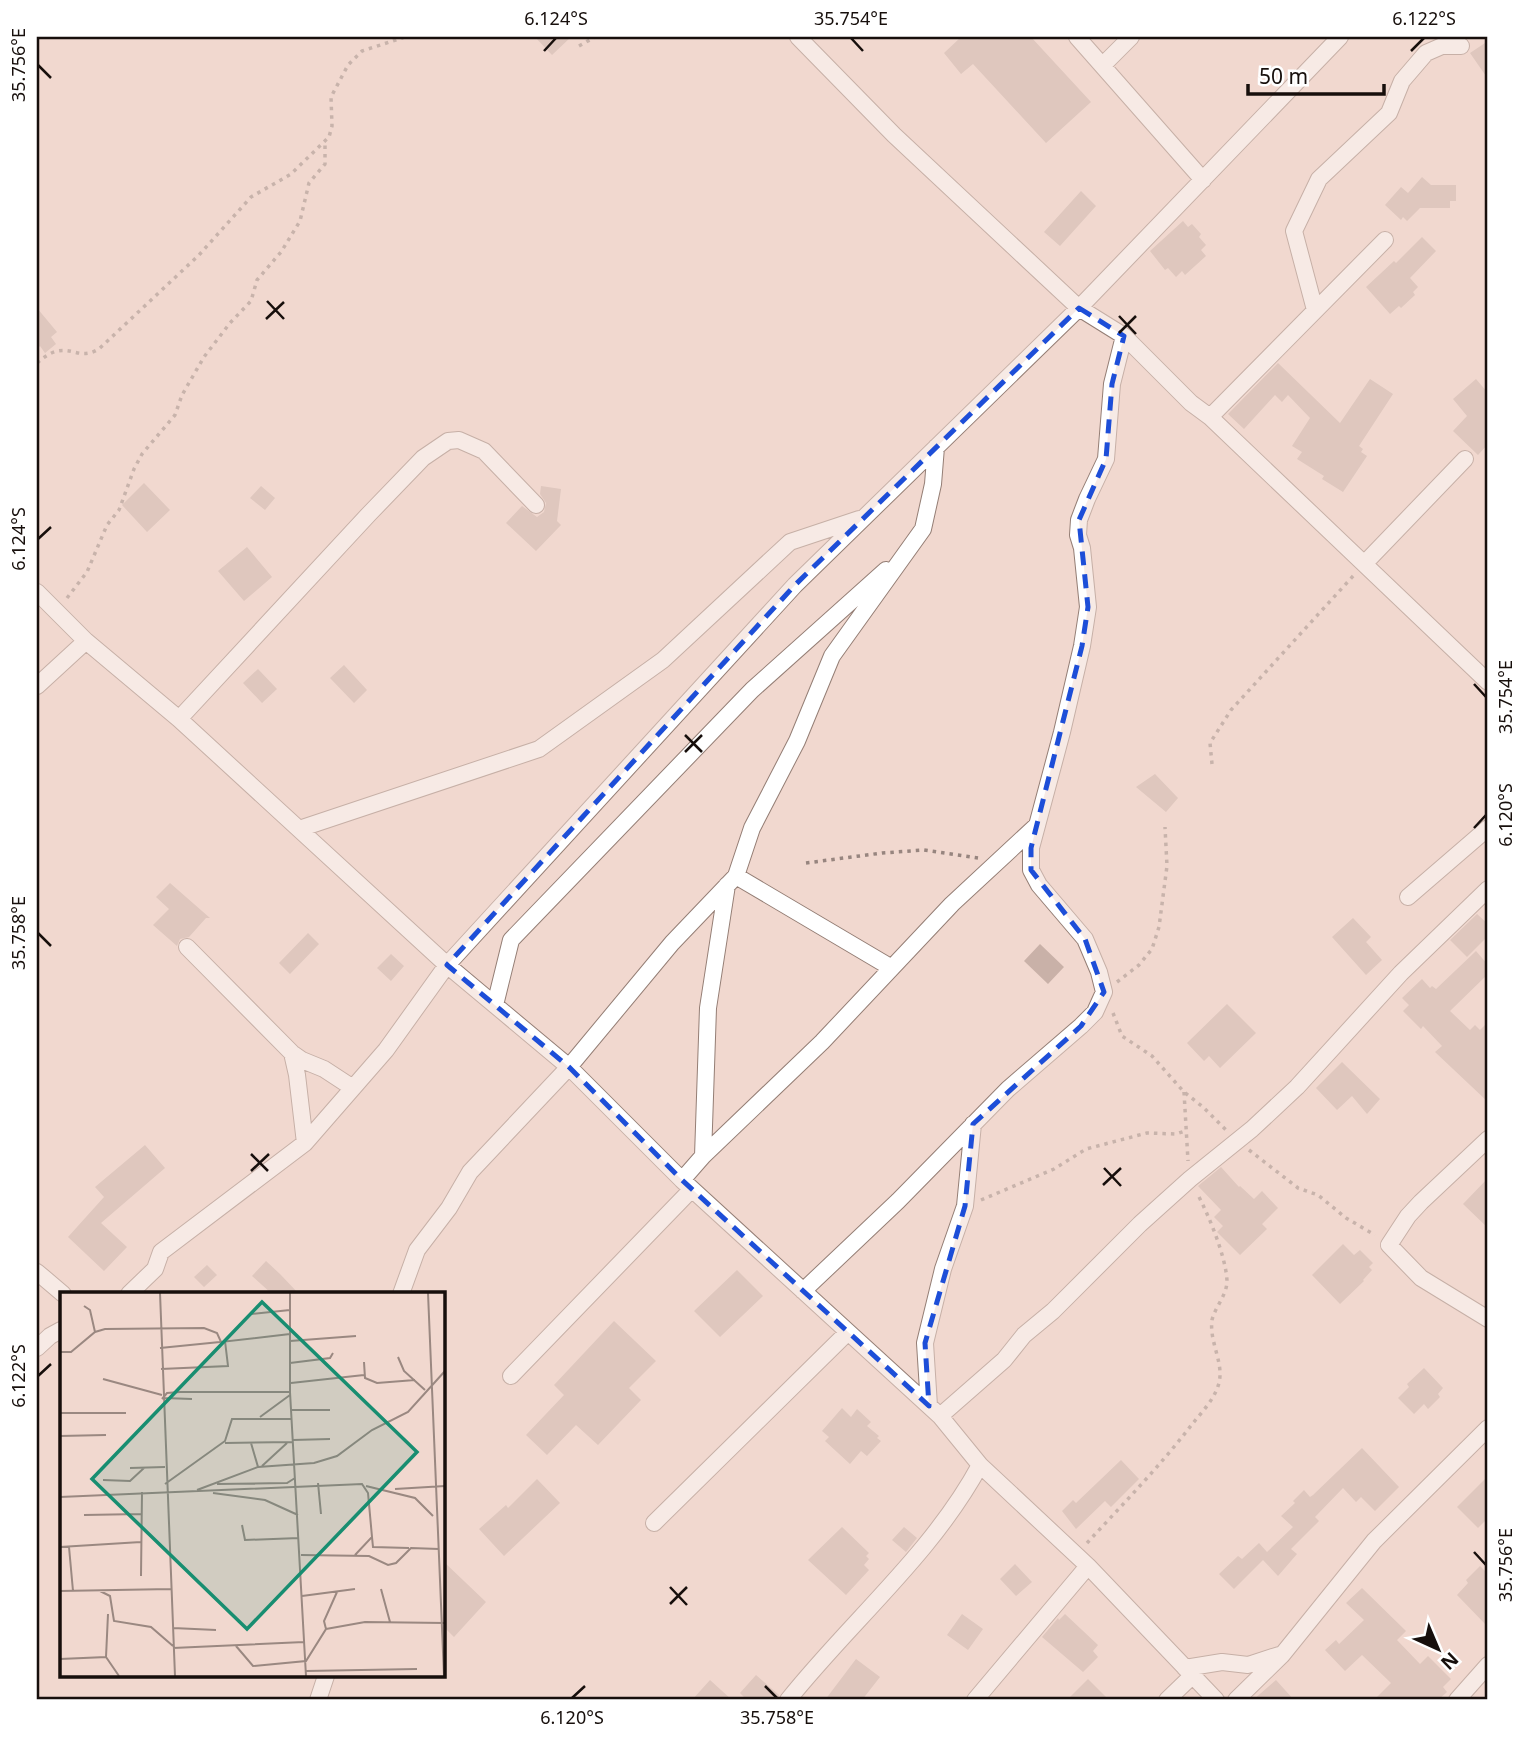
<svg xmlns="http://www.w3.org/2000/svg" width="1525" height="1737" viewBox="0 0 1525 1737" font-family="'Noto Sans',sans-serif">
<style>
.building{fill:#c9b1a8}
.lines{fill:none;stroke-linecap:round;stroke-linejoin:round}
.street-casing{stroke:#947e75;stroke-width:18}
.path{stroke:#97857f;stroke-width:3.5;stroke-dasharray:3.5 5;stroke-linecap:butt}
.street{stroke:#fff;stroke-width:16}
.marked{fill:none;stroke:#1d4ed8;stroke-width:5;stroke-dasharray:14 9;stroke-linejoin:round}
.ticks{fill:none;stroke:#170f0c;stroke-width:2.5}
.inset-road{fill:none;stroke:#9a8881;stroke-width:2}
.view{fill:#188e71;fill-opacity:0.15;stroke:#188e71;stroke-width:3.5}
.inset-edge{fill:none;stroke:#170f0c;stroke-width:3.5}
.neatline{fill:none;stroke:#170f0c;stroke-width:2.5}
.ticks-label{font-size:18px;text-anchor:middle;fill:#170f0c}
</style>
<rect width="100%" height="100%" fill="#f1d8cf"/>
<path class="building" d="M535,37H571L552,55Z
M961,37H1031L1091,102L1046,143L973,64L961,74L944,53Z
M1488,41V79L1470,53Z
M1422,177L1431,185H1456V201H1450V208H1420L1407,221L1403,217L1401,220L1385,205L1401,187L1408,193Z
M1081,191L1096,206L1060,246L1044,232Z
M1183,221L1188,227L1192,224L1201,234L1199,237L1206,245L1201,250L1206,256L1185,275L1182,271L1176,277L1168,268L1165,270L1150,251Z
M1422,237L1436,251L1410,278L1418,287L1413,292L1415,295L1401,308L1399,306L1390,314L1366,287L1394,261L1396,263Z
M37,308L57,332L51,337L56,344L45,353L40,346L37,349Z
M1278,363L1340,423L1370,379L1393,394L1359,446L1363,449L1361,452L1367,456L1343,492L1322,479L1324,476L1297,459L1302,452L1292,446L1310,418L1288,395L1282,402L1275,395L1244,429L1228,414Z
M1476,379L1488,393V444L1478,455L1453,431L1467,416L1453,399Z
M144,483L170,510L147,532L122,505Z
M261,486L275,498L265,510L250,498Z
M541,486L561,489L557,521L561,525L536,551L506,523L522,506L537,517L544,512L546,503L540,494Z
M247,547L272,577L244,601L218,571Z
M344,665L367,690L354,703L330,678Z
M258,669L277,689L262,703L243,683Z
M1155,774L1178,798L1166,812L1136,787Z
M170,883L210,918H206L189,937L180,939L177,946L153,925L169,909L156,897Z
M1477,914L1488,924V936L1467,957L1450,940Z
M1353,918L1371,937L1366,942L1382,960L1366,975L1332,937Z
M308,933L319,944L290,974L279,963Z
M1040,944L1064,967L1048,984L1024,961Z
M1476,951L1488,965V974L1450,1011L1470,1030L1475,1025L1480,1030L1488,1022V1102L1435,1052L1442,1046L1423,1026L1421,1029L1403,1011L1409,1005L1402,998L1422,979L1430,988L1432,986L1436,989Z
M391,954L404,966L391,981L377,968Z
M1227,1004L1256,1033L1220,1068L1209,1056L1204,1061L1187,1043Z
M1342,1062L1380,1099L1367,1114L1352,1096L1337,1110L1316,1088Z
M145,1145L165,1168L101,1223L127,1247L104,1271L68,1237L104,1197L95,1187Z
M1221,1167L1239,1187L1240,1186L1254,1199L1262,1191L1278,1208L1262,1224L1267,1229L1240,1255L1217,1232L1223,1226L1214,1217L1221,1210L1198,1186Z
M1488,1178V1228L1463,1204Z
M1343,1244L1354,1255L1360,1250L1373,1263L1369,1267L1372,1270L1363,1280L1364,1281L1340,1304L1312,1275Z
M266,1261L280,1274L299,1294H272L252,1276Z
M207,1265L217,1275L204,1287L194,1277Z
M737,1270L763,1296L720,1337L694,1311Z
M614,1321L656,1361L629,1388L641,1400L598,1445L576,1425L547,1455L526,1435L564,1395L554,1385Z
M1424,1368L1443,1388L1438,1394L1440,1397L1428,1409L1424,1404L1414,1414L1398,1398L1409,1387L1407,1384Z
M842,1408L851,1417L857,1409L871,1422L867,1426L879,1436L877,1438L881,1441L867,1456L861,1451L850,1464L825,1441L829,1437L822,1431Z
M1362,1448L1399,1487L1375,1511L1361,1497L1356,1502L1343,1488L1315,1517L1319,1521L1291,1549L1297,1554L1278,1576L1263,1560L1234,1589L1219,1574L1238,1556L1242,1559L1259,1543L1267,1552L1293,1527L1281,1516L1295,1503L1293,1501L1304,1490L1310,1497L1313,1495Z
M1121,1460L1139,1479L1111,1507L1105,1501L1076,1529L1062,1511L1073,1500L1076,1503Z
M1488,1476V1518L1478,1528L1457,1507Z
M537,1479L560,1503L504,1556L479,1529L506,1505L508,1508Z
M842,1527L869,1553L866,1556L869,1559L864,1565L869,1570L846,1595L808,1560Z
M904,1527L917,1538L906,1552L892,1540Z
M443,1561L486,1602L454,1637L443,1626Z
M1015,1564L1032,1582L1016,1596L1000,1579Z
M1480,1566L1488,1574V1627L1457,1595L1468,1583L1466,1580Z
M1362,1588L1406,1631L1397,1640L1420,1664L1428,1656L1451,1679L1443,1687L1447,1692L1438,1700H1374L1391,1683L1362,1655L1345,1671L1325,1650L1336,1640L1339,1644L1364,1620L1346,1603Z
M962,1614L983,1629L968,1650L947,1635Z
M1065,1614L1098,1645L1093,1651L1098,1657L1083,1672L1042,1637L1058,1618L1059,1620Z
M856,1659L880,1677L862,1700H825Z
M756,1675L779,1695L778,1700H747L740,1693Z
M1088,1679L1109,1700H1067Z
M710,1680L732,1700H692Z
M1276,1680L1294,1700H1253Z"/>
<g class="lines">
<g class="street-casing">
<path id="street" d="M798,37L894,135L1079,308L1124,336L1191,403L1210,417L1488,682
M1077,37L1203,180
M1103,65L1131,37
M1315,310L1294,231L1319,179L1389,113L1402,81L1426,53L1442,46H1461
M1210,417L1385,240
M1365,563L1465,459
M37,592L86,641L179,719L447,965L569,1067L682,1180L940,1416L980,1465L1088,1566L1216,1700
M37,686L86,641
M179,719L369,514L423,458L448,441L459,440L484,451L536,505
M299,829L539,749L663,660L790,542L859,519
M1408,897L1488,828
M187,947L292,1053L302,1060L324,1069L353,1088
M890,967L736,876L752,828L797,741L832,656L923,529L933,484L936,447
M495,1005L511,940L752,690L886,570
M292,1053L297,1075L305,1143
M1488,1139L1421,1202L1408,1216L1389,1245L1421,1278L1488,1319
M703,1156L708,1008L727,885
M682,1180L703,1156L822,1042L952,904L1036,826
M37,1272L63,1294
M803,1291L898,1201L1008,1089L1081,1026L1095,1012L1104,992L1099,972L1085,939L1039,885L1031,870V848L1062,732L1082,646L1088,607L1082,548L1078,535L1079,520L1087,499L1106,459L1112,384L1124,336
M129,1294L155,1269L161,1252L305,1143L386,1050L447,965L795,585L1079,308L1340,37
M401,1294L417,1250L449,1208L470,1172L569,1067L672,943L736,876
M37,1348L50,1336L61,1330
M511,1376L692,1189
M929,1406L925,1343L943,1269L965,1206L973,1124
M940,1416L1004,1360L1024,1335L1053,1311L1140,1224L1190,1179L1252,1129L1297,1087L1401,973L1488,889
M654,1523L848,1332
M1185,1668L1222,1662L1248,1665L1279,1655
M318,1700L326,1676
M788,1700C851,1621 932,1554 980,1465
M975,1700L1088,1566
M1167,1700L1193,1675
M1236,1700L1282,1655L1374,1541L1488,1428
M1457,1700L1488,1665"/>
</g>
<path class="path" d="M579,46L595,37
M37,363C68,335 76,365 100,348L199,255L251,197L291,174L329,137L332,126L331,97L348,65L362,51L405,37
M67,598L87,572L107,525L119,510L134,469L142,454L175,415L182,395L204,357L230,323L251,301L257,280L281,252L300,221L309,183L325,164V140
M1212,764L1210,743L1231,710L1354,575
M806,863L882,853L924,850L978,858
M1117,982L1139,965L1152,949L1159,927L1167,866L1165,827
M1113,1013L1122,1036L1152,1056L1184,1092L1203,1107L1227,1131
M1184,1092L1188,1161
M1249,1150L1298,1188L1318,1195L1346,1218L1375,1235
M981,1200L1054,1169L1086,1149L1147,1133L1176,1134L1185,1131
M1087,1543C1123,1504 1161,1465 1193,1423C1203,1411 1215,1398 1219,1383C1224,1362 1209,1342 1212,1320C1215,1307 1227,1295 1227,1281C1226,1257 1209,1216 1198,1195"/>
<use href="#street" class="street"/>
</g>
<path d="M0 0H1525V1737H0ZM1079,308L1124,336L1112,384L1106,459L1079,520L1088,607L1082,646L1031,848V870L1085,939L1104,992L1081,1026L973,1124L965,1206L925,1343L929,1406L682,1180L569,1067L447,965L795,585Z" fill="#f1d8cf" fill-opacity=".55" fill-rule="evenodd"/>
<path class="marked" d="M1079,308L1124,336L1112,384L1106,459L1079,520L1088,607L1082,646L1031,848V870L1085,939L1104,992L1081,1026L973,1124L965,1206L925,1343L929,1406L682,1180L569,1067L447,965L795,585Z"/>
<path class="ticks" d="M851,38L863,51M544,51L556,38M1411,51L1424,38M38,65L51,78M267,301L284,319M1119,316L1136,334M266,319L284,302M1119,333L1136,316M38,539L51,527M1474,684L1486,697M685,735L702,752M685,752L702,735M1474,828L1486,815M38,933L51,946M251,1154L268,1171M1104,1168L1121,1186M251,1171L269,1154M1103,1185L1121,1168M38,1376L51,1364M1474,1552L1486,1565M670,1587L687,1605M670,1604L687,1587M765,1686L777,1698M572,1698L585,1686"/>
<g transform="translate(60 1292)">
<rect width="385" height="385" fill="#f1d8cf"/>
<path class="inset-road" d="M100,1L115,384M230,1V100L246,384M368,1L384,384M24,14L30,18L35,40M191,22L230,18M230,49L296,44M100,56L160,50M0,60H11L35,40L45,37L144,36L157,41L161,50L230,42M338,65L344,79L365,98M304,70L305,86L317,91L355,88M230,71L270,66L273,61M101,77L168,74L165,49M43,87L102,103M231,91L304,83M104,106L132,107M102,107L107,101L120,100H230M231,118H270M0,121H66M200,125L230,103M0,144L46,143M233,148L270,147M165,151L233,150M202,174L227,151M198,175L254,171L277,164L312,138L348,120L385,79M70,176L105,175M43,188L70,189L84,176M258,191L261,222M105,192L165,149L172,127H232M157,192L227,191L235,186M306,194L355,206L373,224M335,197L385,194M137,198L198,175L191,151M153,201L205,208L238,223M0,205L302,192L308,201L312,245L295,263M24,223L81,222M182,233L185,248L239,246M312,245L313,255L349,256M0,255L81,250M9,255L13,299M241,263L309,264L328,273L336,271L351,256L379,257M81,284L82,200M321,297L330,330M0,299L111,297M40,299L50,304L54,329L91,335L113,354M242,304L295,297M113,336L156,338M266,337L305,330L385,331M176,354L193,374L246,369L266,337L264,329L277,300M113,356L244,350M46,365L59,384M0,367L46,365L48,322M246,379L357,377"/>
<path class="view" d="M202,10L357,160L187,337L32,187Z"/>
<rect width="385" height="385" class="inset-edge"/>
</g>
<rect width="1525" height="1737" fill="none" stroke="#ffffff" stroke-width="77"/>
<g transform="translate(1438 1649) rotate(136)" stroke="#ffffff" stroke-width="5" paint-order="stroke">
<path d="M0-5L12 26L0 18L-12 26Z" fill="#170f0c"/>
<text y="-10" font-size="19" font-weight="bold" text-anchor="middle" fill="#170f0c">N</text>
</g>
<path d="M1248 84v10h136v-10" fill="none" stroke="#170f0c" stroke-width="3.5"/>
<text x="1259" y="84" font-size="21" fill="#170f0c" stroke="#ffffff" stroke-width="5" paint-order="stroke">50 m</text>
<rect x="38" y="38" width="1448" height="1660" class="neatline"/>
<g class="ticks-label">
<text x="556" y="25">6.124°S</text>
<text x="851" y="25">35.754°E</text>
<text x="1424" y="25">6.122°S</text>
<text transform="translate(19 65) rotate(-90)" y="6">35.756°E</text>
<text transform="translate(19 539) rotate(-90)" y="6">6.124°S</text>
<text transform="translate(1506 697) rotate(-90)" y="6">35.754°E</text>
<text transform="translate(1506 815) rotate(-90)" y="6">6.120°S</text>
<text transform="translate(19 933) rotate(-90)" y="6">35.758°E</text>
<text transform="translate(19 1376) rotate(-90)" y="6">6.122°S</text>
<text transform="translate(1506 1565) rotate(-90)" y="6">35.756°E</text>
<text x="572" y="1724">6.120°S</text>
<text x="777" y="1724">35.758°E</text>
</g>
</svg>
